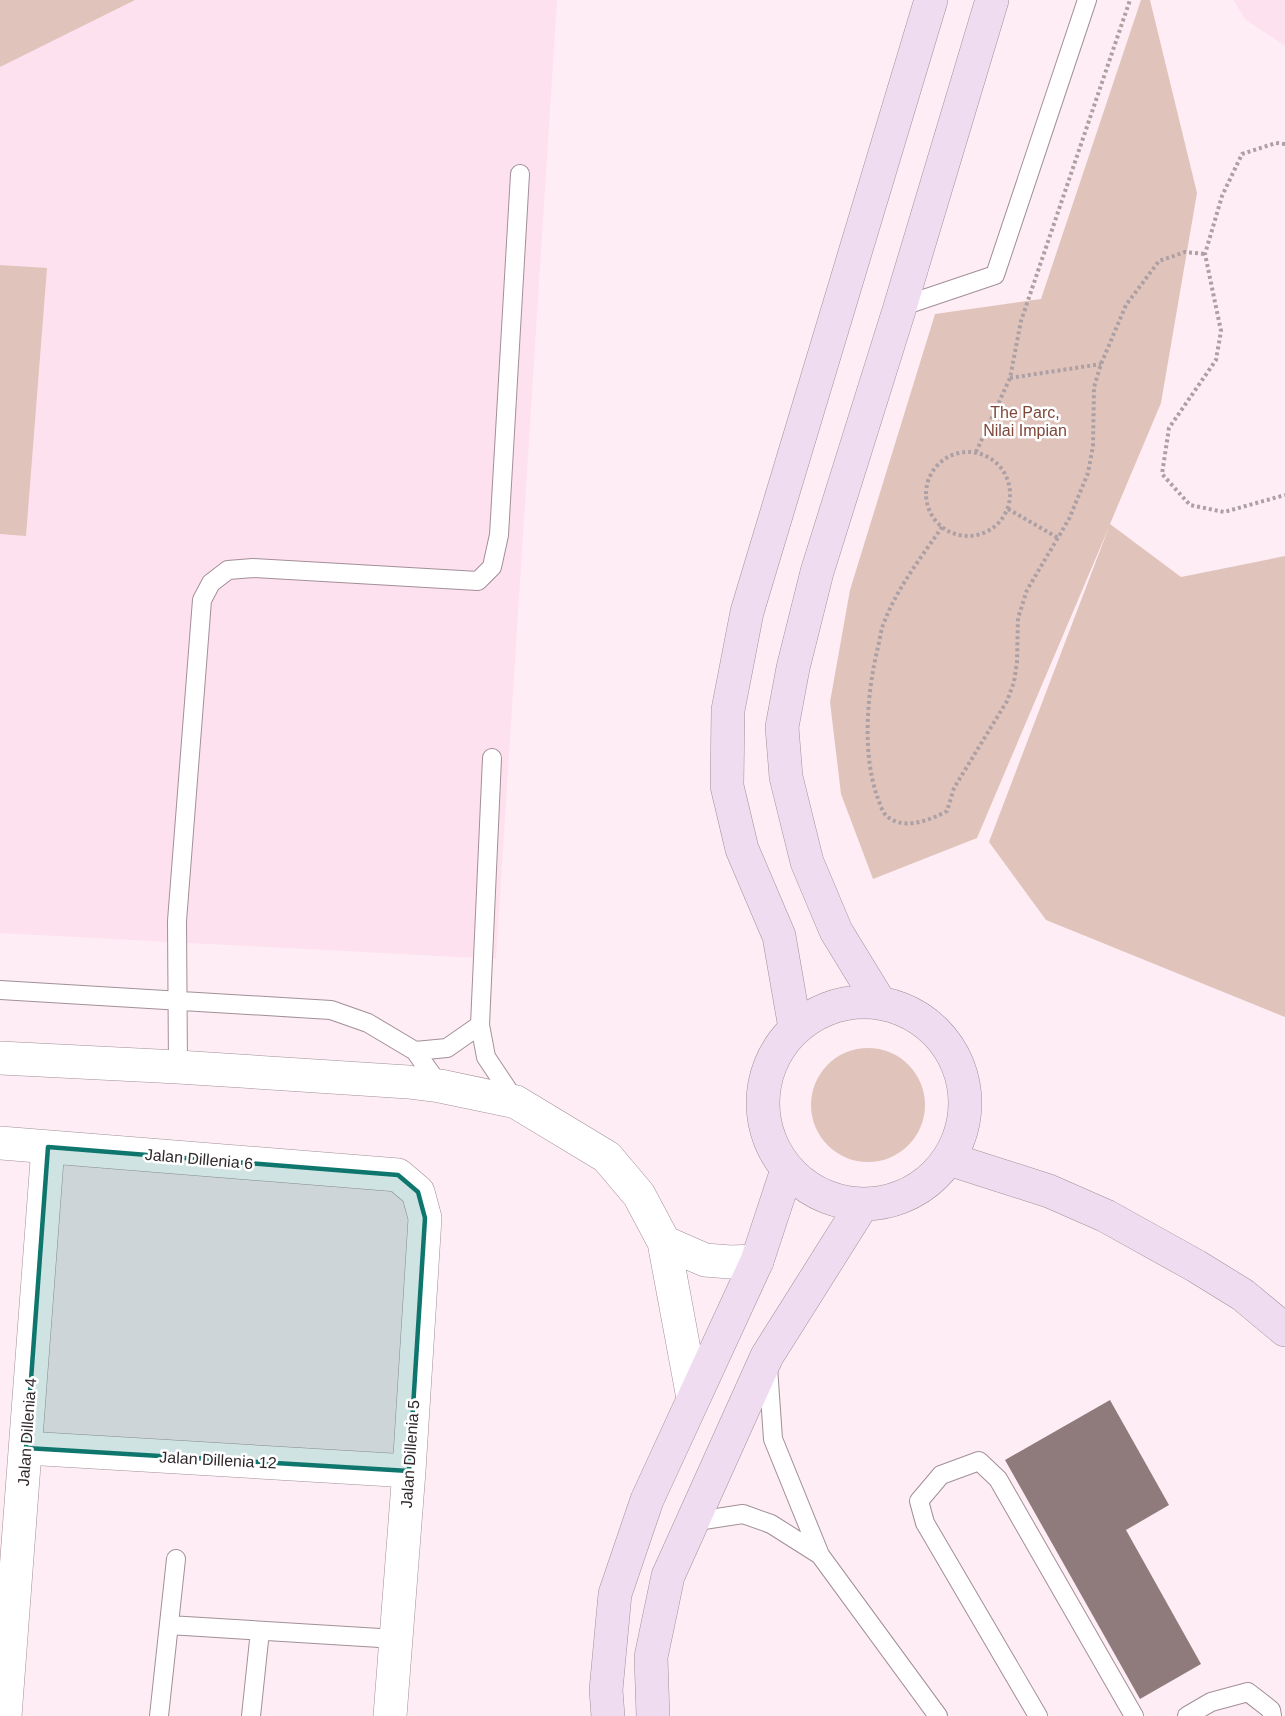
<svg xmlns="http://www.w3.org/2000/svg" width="1285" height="1716" viewBox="0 0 1285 1716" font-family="Arial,sans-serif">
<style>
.built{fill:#fee1ee}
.green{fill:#e0c4bc}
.building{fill:#8f7b7c}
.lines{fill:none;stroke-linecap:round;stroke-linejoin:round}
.lane-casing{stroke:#a28f97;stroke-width:20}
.street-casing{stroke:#a28f97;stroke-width:34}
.secondary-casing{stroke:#a28f97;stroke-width:34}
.path{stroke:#ada0a5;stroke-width:4;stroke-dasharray:3 3;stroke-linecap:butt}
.lane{stroke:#fff;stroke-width:18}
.street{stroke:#fff;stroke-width:33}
.secondary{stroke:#f0dcf0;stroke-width:33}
.marked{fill:#0f766e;fill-opacity:0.2;stroke:#0f766e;stroke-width:4.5;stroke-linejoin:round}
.labels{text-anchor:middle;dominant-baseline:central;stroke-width:5;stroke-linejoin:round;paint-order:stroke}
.park-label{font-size:16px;fill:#7e4638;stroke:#fff}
.street-label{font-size:16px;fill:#31292c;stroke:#fff}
</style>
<rect width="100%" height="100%" fill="#feedf4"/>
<path class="built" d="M124,0H557L496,959L0,933V62Z
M1233,0H1285V46L1246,20Z"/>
<path class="green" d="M0,0H135L0,67Z
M1141,0H1150L1197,193L1161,403L1110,524L1181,577L1285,556V1017L1046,920L989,842L1109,527L977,838L873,879L841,794L830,702L850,590L935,314L1041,299Z
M0,265L47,268L26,536L0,534Z
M811 1105a57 57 0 1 1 114 0a57 57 0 1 1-114 0Z"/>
<path class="building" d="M1110,1400L1169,1505L1126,1530L1201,1664L1140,1699L1005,1460Z"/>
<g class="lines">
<g class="lane-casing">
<path id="lane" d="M900,307L995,275L1087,0
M492,758L480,1025L486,1057L516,1102
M0,990L331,1010L368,1023L415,1051L440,1086
M415,1051L447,1048L480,1025
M178,1067L177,921L202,600L211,583L228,570L253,568L478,581L492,567L499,535L520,174
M768,1367L773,1439L820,1555L938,1716
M691,1522L743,1514L771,1524L820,1555
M169,1625L396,1639
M159,1716L176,1559
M251,1716L260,1631
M1038,1716L925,1523L919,1501L941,1475L979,1461L998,1479L1134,1716
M1187,1716L1211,1702L1248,1692L1271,1710L1272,1716"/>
</g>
<g class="street-casing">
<path id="street" d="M0,1058L178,1067L408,1082L440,1086L516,1102L607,1157L639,1195L664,1242L693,1398
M0,1143L398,1175L418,1192L425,1218L409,1471L390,1716
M664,1242L705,1260L730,1262L757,1261
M26,1448L409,1471
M5,1716L48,1147"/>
</g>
<g class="secondary-casing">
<path id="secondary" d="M763 1103a101 101 0 1 1 202 0a101 101 0 1 1-202 0Z
M880,1003L836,931L807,862L786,777L782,727L793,668L817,572L900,307L992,0
M795,1028L779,936L742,849L727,786L728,710L747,612L931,0
M949,1159L1049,1191L1106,1216L1196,1266L1243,1295L1285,1330
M608,1716L606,1690L615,1594L647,1500L757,1261L787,1170
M653,1716L651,1657L668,1576L767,1356L862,1205"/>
</g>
<path class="path" d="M1285,144L1276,143L1242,154L1222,196L1205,254L1221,331L1216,360L1169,428L1162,474L1190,505L1224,512L1285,495
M1010,378L1101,364
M926 494a42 42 0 1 1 84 0a42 42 0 1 1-84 0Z
M976,452L1010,378L1021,321L1130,0
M1008,509L1058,538
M942,527C922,556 898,587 885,620C881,629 880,638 878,647C867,692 862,752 877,796C879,801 881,808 884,813C899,832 929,821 947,811L954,788L1007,701L1014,682L1017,662L1018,618L1027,590L1069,519L1088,473L1093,446L1094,387L1101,364L1126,305L1159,261L1185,252L1205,254"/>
<use href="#lane" class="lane"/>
<use href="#street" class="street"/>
<use href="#secondary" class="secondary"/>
</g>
<path class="marked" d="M48,1147L398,1175L418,1192L425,1218L409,1471L26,1448Z"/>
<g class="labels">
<g class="park-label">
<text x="1025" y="412">The Parc,<tspan x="1025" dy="18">Nilai Impian</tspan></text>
</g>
<g class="street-label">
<text transform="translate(199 1159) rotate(5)">Jalan Dillenia 6</text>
<text transform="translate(27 1432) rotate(-86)">Jalan Dillenia 4</text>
<text transform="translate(410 1454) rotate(-86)">Jalan Dillenia 5</text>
<text transform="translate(218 1460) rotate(3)">Jalan Dillenia 12</text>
</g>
</g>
</svg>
